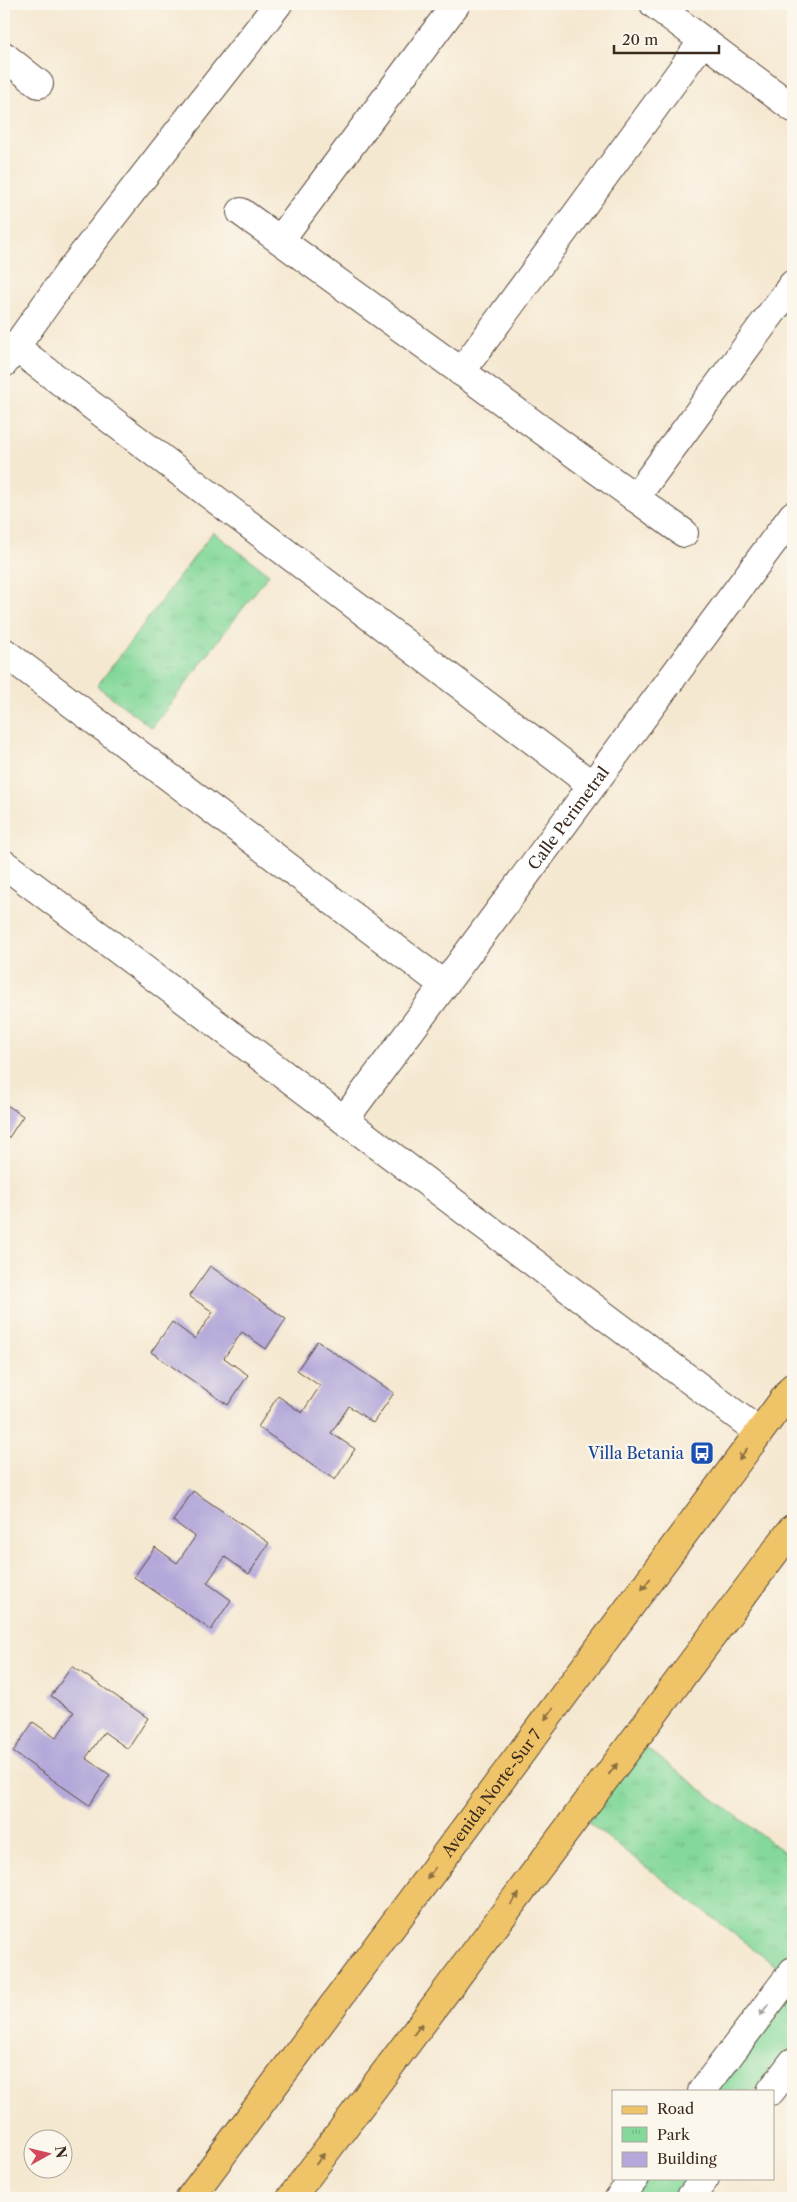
<svg xmlns="http://www.w3.org/2000/svg" width="797" height="2202" viewBox="0 0 797 2202" font-family="'Libre Caslon Text',serif">
<style>
.grass{fill:#83d89a;stroke:#5f815c}
.park{fill:url(#park-tufts);stroke:#5f815c}
.building{fill:#b3a8d9}
.lines{fill:none;stroke-linecap:round;stroke-linejoin:round}
.minor-casing{stroke:#574639;stroke-width:30}
.major-casing{stroke:#574639;stroke-width:30}
.minor{stroke:#fff;stroke-width:28}
.major{stroke:#efc469;stroke-width:28}
.oneway{fill:#8c6f40}
.oneway2{fill:#a79f9a}
.labels{text-anchor:middle;dominant-baseline:central;stroke-width:4.5;stroke-linejoin:round;paint-order:stroke}
.street-label{font-size:16px;fill:#3b2a1e;stroke:#fbf7ec}
.transit-label{font-size:16px;fill:#164399;stroke:#fbf7ec;text-anchor:end}
</style>
<defs>
<pattern id="park-tufts" width="24" height="20" patternUnits="userSpaceOnUse" patternTransform="scale(1.25)"><rect width="24" height="20" fill="#83d89a"/><path d="M3 7l-1-3M5 7V3M7 7l1-3M15 17l-1-3M17 17v-4M19 17l1-3" fill="none" stroke="#72ba84"/></pattern>
</defs>
<rect width="100%" height="100%" fill="#fbf7ec"/>
<filter id="ink" filterUnits="userSpaceOnUse"><feTurbulence type="fractalNoise" baseFrequency=".02" numOctaves="2"/><feDisplacementMap in="SourceGraphic" scale="10" xChannelSelector="R" yChannelSelector="G"/><feConvolveMatrix kernelMatrix="1 2 1 2 8 2 1 2 1" color-interpolation-filters="sRGB"/></filter>
<filter id="wash" filterUnits="userSpaceOnUse"><feTurbulence type="fractalNoise" baseFrequency=".0096" numOctaves="4" result="noise"/><feDisplacementMap in="SourceGraphic" scale="20" xChannelSelector="R" yChannelSelector="G"/><feGaussianBlur stdDeviation="1.12" result="paint"/><feColorMatrix in="noise" values="0 0 0 0 0 0 0 0 0 0 0 0 0 0 0 0 0 1.4 0 .05"/><feComposite in="paint" operator="in"/></filter>
<g filter="url(#wash)">
<rect width="100%" height="100%" fill="#f5e8d1"/>
<path class="grass" d="M793,1971V2062L771,2091H702Z
M635,2178H705L690,2198H619Z"/>
<path class="park" d="M213,532L269,574L152,728L97,686Z
M636,1740L793,1859V1971L789,1976L578,1815Z"/>
<g id="blocks">
<path class="building" d="M4,1103L23,1116L4,1145Z
M210,1266L286,1319L266,1349L242,1332L224,1358L248,1375L228,1405L151,1352L172,1322L195,1339L213,1312L189,1296Z
M317,1341L394,1393L373,1423L349,1406L331,1433L355,1449L335,1480L258,1427L278,1396L302,1413L320,1386L297,1370Z
M193,1491L269,1543L249,1574L225,1557L207,1583L231,1600L211,1630L134,1577L155,1547L177,1563L195,1537L173,1521Z
M72,1666L148,1718L128,1749L104,1732L86,1758L110,1775L89,1805L13,1752L33,1722L56,1738L74,1712L51,1696Z"/>
</g>
</g>
<g filter="url(#ink)">
<use href="#blocks" fill-opacity="0" stroke="#574639" stroke-width="1"/>
<g class="lines">
<g class="minor-casing">
<g id="minor">
<path d="M654,4L793,108"/>
<path d="M4,56L39,84"/>
<path d="M241,212L684,533"/>
<path d="M280,240L456,4"/>
<path d="M15,347L592,785"/>
<path d="M4,363L69,272L278,4"/>
<path d="M461,372L703,41"/>
<path d="M635,498L793,284"/>
<path d="M4,652L444,985"/>
<path d="M4,864L759,1432"/>
<path id="s1" d="M344,1120L793,515"/>
<path d="M702,2091L793,1971"/>
<path d="M771,2091L793,2062"/>
<path d="M619,2198L635,2178"/>
<path d="M690,2198L705,2178"/>
</g>
</g>
<g class="major-casing">
<g id="major">
<path id="s2" d="M190,2198L793,1387"/>
<path d="M291,2198L793,1528"/>
</g>
</g>
<use href="#minor" class="minor"/>
<use href="#major" class="major"/>
</g>
<defs><path id="oneway-solid" d="M-6-.8H1V-3.2L6.5 0L1 3.2V.8H-6Z" transform="scale(1.25)"/></defs>
<g class="oneway">
<use href="#oneway-solid" transform="translate(743 1454) rotate(127)"/>
<use href="#oneway-solid" transform="translate(646 1584) rotate(127)"/>
<use href="#oneway-solid" transform="translate(549 1714) rotate(127)"/>
<use href="#oneway-solid" transform="translate(613 1769) rotate(-52)"/>
<use href="#oneway-solid" transform="translate(431 1873) rotate(127)"/>
<use href="#oneway-solid" transform="translate(515 1899) rotate(-53)"/>
<use href="#oneway-solid" transform="translate(418 2029) rotate(-53)"/>
<use href="#oneway-solid" transform="translate(320 2159) rotate(-53)"/>
</g>
<use class="oneway2" href="#oneway-solid" transform="translate(764 2010) rotate(127)"/>
</g>
<defs>
<g id="bus-square" transform="scale(1.25)"><rect x="-9" y="-9" width="18" height="18" rx="4" fill="#1a4fb4" stroke="#fbf7ec"/><path d="M-5-6H5V4H4V6H2V4H-2V6H-4V4H-5ZM-3.5-4V0h7V-4ZM-3.5 1.2v1.5H-2V1.2ZM2 1.2v1.5H3.5V1.2Z" fill="#fff"/></g>
</defs>
<g fill-rule="evenodd">
<use href="#bus-square" x="702" y="1453"/>
</g>
<g class="labels">
<g class="street-label">
<text stroke="none"><textPath href="#s1" startOffset="376">Calle Perimetral</textPath></text>
<text stroke="none"><textPath href="#s2" startOffset="505">Avenida Norte-Sur 7</textPath></text>
</g>
<g class="transit-label">
<text x="684" y="1453">Villa Betania</text>
</g>
</g>
<rect width="797" height="2202" fill="none" stroke="#fbf7ec" stroke-width="20"/>
<rect x="612" y="2090" width="162" height="90" fill="#fbf7ec" stroke="#aea59a"/>
<rect x="622" y="2106" width="25" height="8" fill="#efc469" stroke="#aea59a"/>
<text x="657" y="2114" font-size="15" fill="#3b2a1e">Road</text>
<rect x="622" y="2127" width="25" height="15" fill="url(#park-tufts)" stroke="#aea59a"/>
<text x="657" y="2140" font-size="15" fill="#3b2a1e">Park</text>
<rect x="622" y="2152" width="25" height="15" fill="#b3a8d9" stroke="#aea59a"/>
<text x="657" y="2164" font-size="15" fill="#3b2a1e">Building</text>
<g transform="translate(48 2154) rotate(82)"><circle r="24" fill="#fbf7ec" stroke="#aea59a"/>
<path d="M0-4L9 19L0 12L-9 19Z" fill="#d1495b"/>
<text y="-8" font-size="14" font-weight="bold" text-anchor="middle" fill="#3b2a1e">N</text>
</g>
<path d="M614 45v8h105v-8" fill="none" stroke="#3b2a1e" stroke-width="2.5"/>
<text x="622" y="45" font-size="15" fill="#3b2a1e" stroke="#fbf7ec" stroke-width="4" paint-order="stroke">20 m</text>
</svg>
